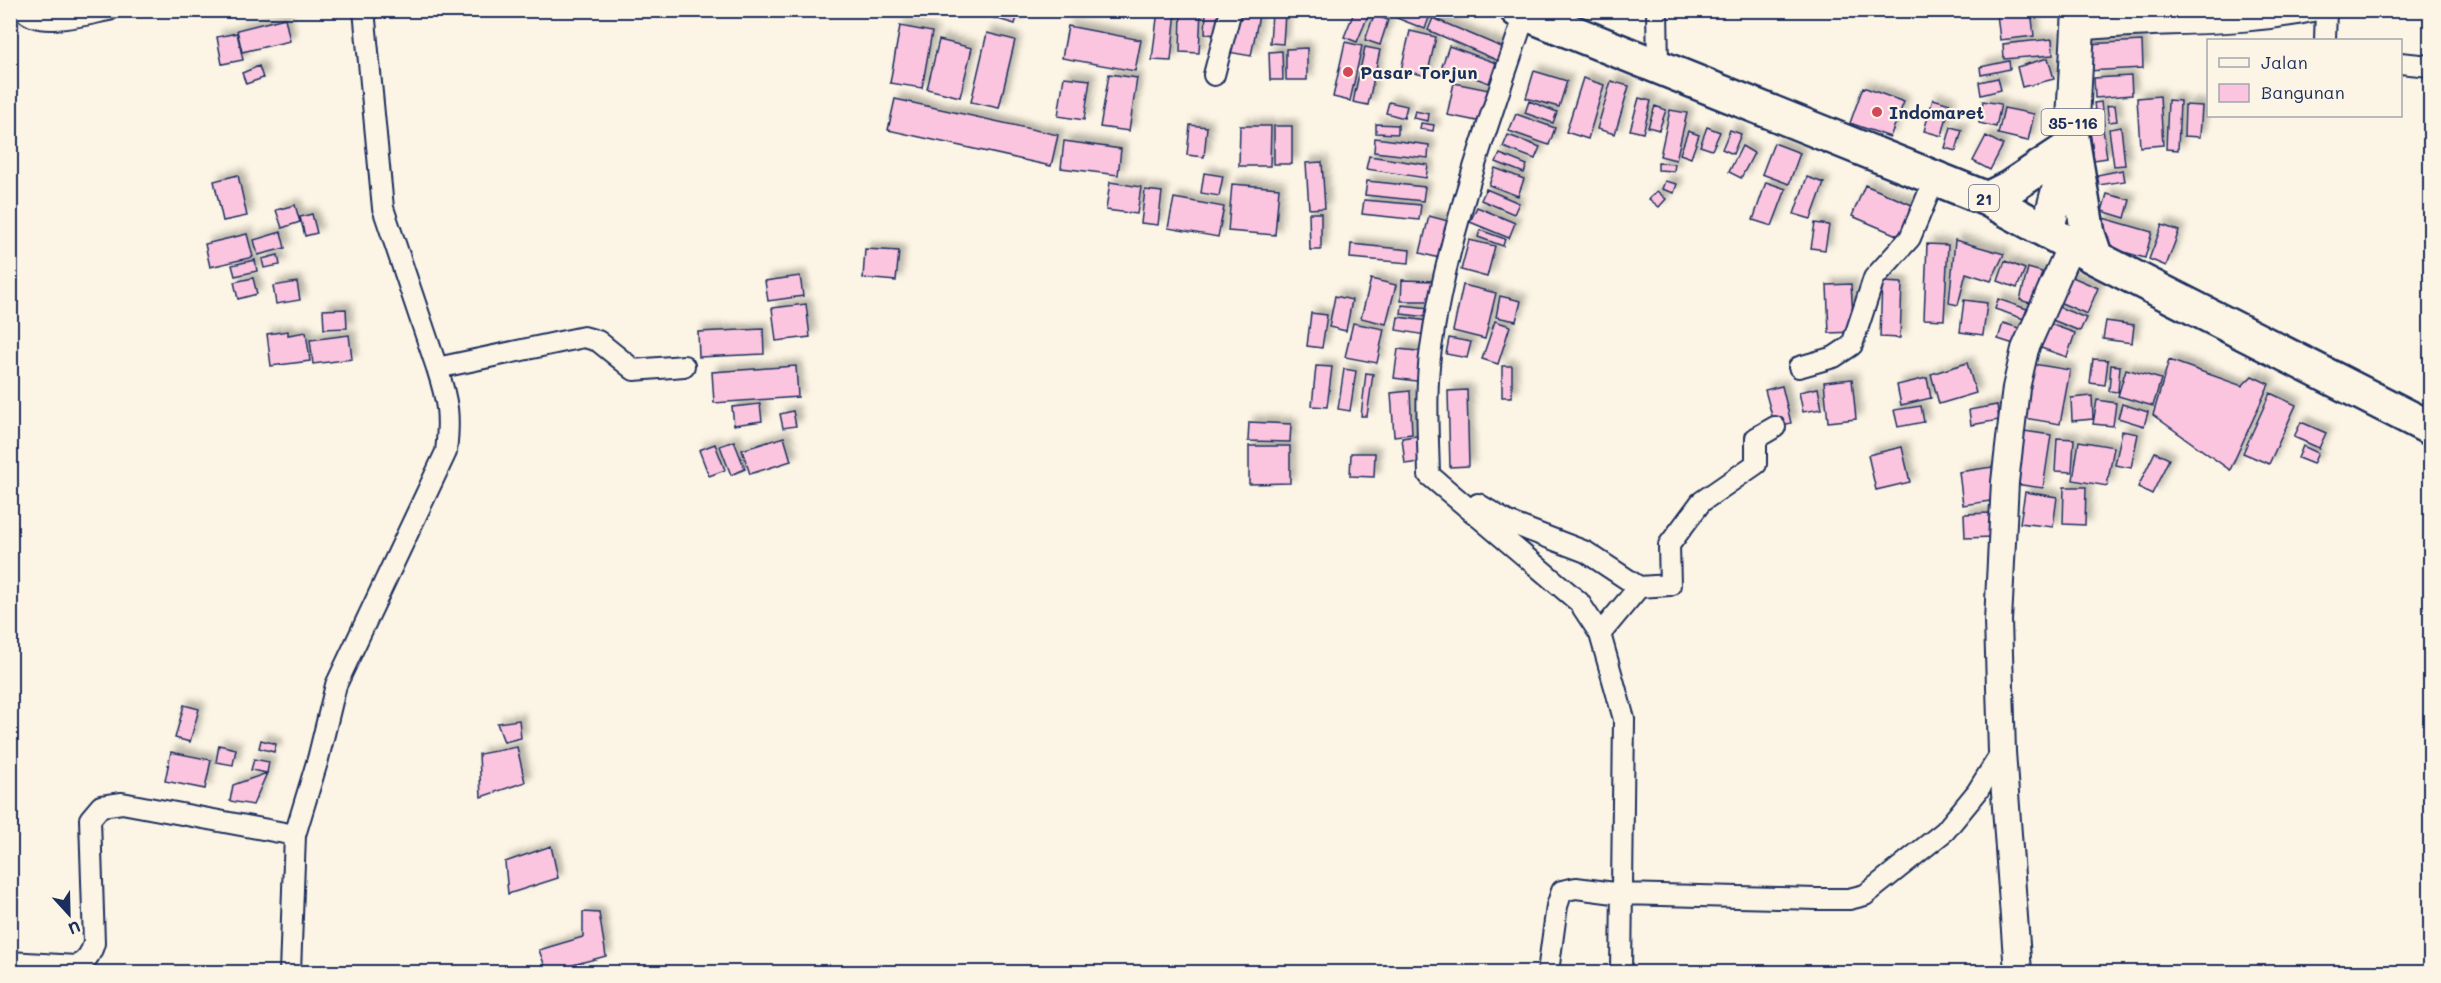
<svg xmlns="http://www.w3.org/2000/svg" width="2441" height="983" viewBox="0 0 2441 983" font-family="Mali,sans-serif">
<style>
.building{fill:#fbc4df;stroke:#1b2f5e;stroke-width:1.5;filter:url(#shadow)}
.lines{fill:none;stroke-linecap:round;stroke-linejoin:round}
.minor-casing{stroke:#1b2f5e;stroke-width:24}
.tertiary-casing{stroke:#1b2f5e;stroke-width:30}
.primary-casing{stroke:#1b2f5e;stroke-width:36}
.trunk-casing{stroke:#1b2f5e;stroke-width:38}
.minor{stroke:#fcf5e5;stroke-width:20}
.tertiary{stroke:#fcf5e5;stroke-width:26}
.primary{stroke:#fcf5e5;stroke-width:32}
.trunk{stroke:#fcf5e5;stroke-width:33}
.poi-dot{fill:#d1495b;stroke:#fcf5e5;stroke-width:2}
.labels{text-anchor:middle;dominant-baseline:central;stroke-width:4.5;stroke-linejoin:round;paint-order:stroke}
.shield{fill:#fcf5e5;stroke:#5e6a86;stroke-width:1.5}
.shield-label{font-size:16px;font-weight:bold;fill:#1b2f5e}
.poi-label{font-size:18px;font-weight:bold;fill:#1b2f5e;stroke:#fcf5e5;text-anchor:start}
</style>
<defs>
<filter id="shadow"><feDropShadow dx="5.5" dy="-5.5" stdDeviation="3" flood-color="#0004"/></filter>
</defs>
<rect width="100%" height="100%" fill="#fcf5e5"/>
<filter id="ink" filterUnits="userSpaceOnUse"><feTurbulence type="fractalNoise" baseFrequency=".0167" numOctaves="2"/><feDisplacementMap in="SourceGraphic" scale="12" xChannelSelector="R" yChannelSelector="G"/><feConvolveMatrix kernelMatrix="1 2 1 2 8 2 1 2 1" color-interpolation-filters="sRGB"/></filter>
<g filter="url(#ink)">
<path class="building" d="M10,10H13L18,27L10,29Z
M891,10H925L923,20Z
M977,10H1019L1015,24L977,13Z
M1093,10H1125L1123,17Z
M1158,10H1176L1171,61L1152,60Z
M1181,10H1201L1199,53L1180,52Z
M1206,10H1221L1220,35L1205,34Z
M1236,10H1260L1251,56L1228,52Z
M1355,10L1370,11L1357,42L1344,37Z
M1376,10H1418L1430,15L1425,29Z
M2031,10L2034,36L2000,40L1997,14Z
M2094,10H2133V23L2094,21Z
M1272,12L1285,13L1283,44L1270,43Z
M1374,15L1388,20L1380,45L1365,40Z
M285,18L290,41L242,52L237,30Z
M1433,18L1506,49L1501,62L1428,30Z
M900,26L932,32L922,88L890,83Z
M1068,26L1141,40L1135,71L1062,58Z
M1410,31L1436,37L1427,76L1401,70Z
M237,33L243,60L222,64L217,37Z
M987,33L1015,40L999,108L971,102Z
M2052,39L2053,55L2004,59L2003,44Z
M939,40L972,48L960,97L927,89Z
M2142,41L2143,68L2087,71L2086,44Z
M1345,42L1362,46L1350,101L1333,97Z
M1449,46L1496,63L1489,83L1442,66Z
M1365,47L1380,50L1368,105L1353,102Z
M1307,48V80H1286V49Z
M1282,51L1283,80H1270L1269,52Z
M2048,58L2054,79L2022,87L2017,67Z
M2009,61L2010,69L1981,75L1980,67Z
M259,66L263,78L246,84L242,73Z
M1534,71L1567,81L1559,107L1526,98Z
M1109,74L1137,78L1129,131L1100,127Z
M2131,76L2132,95L2095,98L2094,78Z
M1064,77L1090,80L1084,120L1058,116Z
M1583,78L1604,85L1588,139L1566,132Z
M1998,78L2001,90L1981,95L1979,82Z
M1611,81L1629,86L1615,134L1597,129Z
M1454,83L1489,90L1482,122L1447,115Z
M1863,87L1904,102L1890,137L1850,123Z
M2160,96L2163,145L2140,147L2137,98Z
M1639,98L1651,101L1643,133L1630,130Z
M895,99L1058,135L1051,166L888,130Z
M1933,99L1950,104L1942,136L1924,131Z
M2168,100L2180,101L2178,150L2166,149Z
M1529,101L1557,112L1553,123L1525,113Z
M1983,101L2001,104L1996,127L1979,123Z
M1389,102L1407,106L1404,118L1386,113Z
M2101,102L2104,125L2097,126L2094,103Z
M2115,105L2117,121L2109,122L2107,106Z
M2185,105L2202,106L2200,137L2184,136Z
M1655,106L1666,110L1659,130L1648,127Z
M2004,108L2034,114L2028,141L1998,134Z
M1670,110L1687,113L1676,160L1660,156Z
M1415,111L1429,114L1428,121L1413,118Z
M1516,114L1555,128L1549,145L1509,131Z
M1421,123L1434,125L1433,131L1420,129Z
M1376,124L1398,125V134L1376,133Z
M1190,125L1207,127L1204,157L1187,155Z
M1240,126H1271L1270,166H1239Z
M1274,126H1292V164H1274Z
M1707,127L1720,132L1712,150L1700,146Z
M1951,127L1962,130L1956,151L1945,148Z
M2121,127L2125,165L2114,166L2109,129Z
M2103,129L2107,158L2094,160L2090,131Z
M1730,130L1741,134L1733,154L1722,149Z
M1688,131L1699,135L1691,158L1680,154Z
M1508,135L1540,147L1535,159L1503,147Z
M1986,136L2003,145L1990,170L1973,161Z
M1375,138L1429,145L1428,158L1374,152Z
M1064,141L1121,149L1118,175L1061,168Z
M1774,143L1800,153L1789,184L1762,174Z
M1742,146L1754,153L1741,178L1729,172Z
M1500,154L1527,165L1524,173L1496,162Z
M1369,156L1428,165L1426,178L1366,169Z
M1322,162L1325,208L1309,209L1306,163Z
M1658,163L1675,164L1674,171L1658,170Z
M1495,168L1524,179L1518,196L1489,185Z
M2123,170L2125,181L2099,185L2097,175Z
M1204,173L1223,176L1219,196L1201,193Z
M238,175L247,216L223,221L214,181Z
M1807,177L1824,183L1811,219L1794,214Z
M1367,181L1425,187L1423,201L1365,195Z
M1665,181L1677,184L1674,193L1662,189Z
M1110,182L1141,187L1137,214L1106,210Z
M1766,182L1786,189L1772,226L1753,220Z
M1232,184L1279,188L1275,235L1228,231Z
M1865,185L1919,208L1906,239L1852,216Z
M1486,189L1519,203L1514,214L1481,200Z
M1145,190L1162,192L1158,225L1141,223Z
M1657,191L1666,199L1659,207L1649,199Z
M2107,194L2130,200L2125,218L2102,211Z
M1174,198L1224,207L1218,237L1168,228Z
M1364,200L1421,205L1419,220L1362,214Z
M295,205L300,222L282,228L276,210Z
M1477,207L1515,223L1509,238L1470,222Z
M1309,213H1321V250H1310Z
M312,214L317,233L305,236L300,217Z
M1429,216L1448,221L1439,258L1420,253Z
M2103,218L2152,232L2145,258L2096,244Z
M1815,223L1829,225L1825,250L1811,248Z
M2162,225L2179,231L2166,266L2149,259Z
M1480,230L1505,239L1503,246L1478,237Z
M281,232L285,248L258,255L254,240Z
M247,234L253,257L210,267L205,244Z
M1469,240L1495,246L1487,277L1461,270Z
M1955,240L2004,254L1991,281L1966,273L1958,305L1949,303Z
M1351,244L1410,250L1409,263L1350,258Z
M1927,244L1948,245L1944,320L1924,319Z
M865,249L899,251L896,281L863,278Z
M278,255L280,265L264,268L262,259Z
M255,260L257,271L235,276L232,265Z
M2005,261L2025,269L2017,288L1998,281Z
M2028,268L2042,272L2033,304L2020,300Z
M2063,273L2098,288L2087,314L2052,299Z
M800,276L803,296L768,301L765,281Z
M253,278L257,294L238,299L234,282Z
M1371,279L1396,285L1386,324L1361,318Z
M1402,280L1434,281L1433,301H1401Z
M297,282L300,300L276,304L273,286Z
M1882,282L1902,283L1900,338L1880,337Z
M1851,284L1854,332L1829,333L1827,285Z
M1463,285L1496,293L1485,339L1453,331Z
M1335,296L1352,300L1346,331L1329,327Z
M1500,296L1521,301L1516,321L1496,317Z
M1998,299L2027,309L2024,319L1995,309Z
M1964,300L1987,303L1983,335L1960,332Z
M806,304L810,337L776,341L772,308Z
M2051,304L2086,318L2080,331L2045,317Z
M1402,305L1429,308L1428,317L1401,314Z
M346,309L347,328L324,329L323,310Z
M1311,313L1327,315L1322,348L1307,346Z
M1398,317L1428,321L1425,335L1396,330Z
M1495,321L1510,326L1498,364L1482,359Z
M2106,321L2134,325L2132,343L2103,339Z
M1353,323L1384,329L1377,363L1345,357Z
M2003,323L2022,329L2017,345L1998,339Z
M2047,323L2075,333L2067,357L2038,347Z
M763,329L764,354L699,357L698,332Z
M288,331V335L306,332L310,361L271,366L267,334Z
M349,335L352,359L313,364L310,340Z
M1449,338L1471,342L1467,358L1446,354Z
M1398,349L1427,352L1423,382L1394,378Z
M2093,359L2108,360L2105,385L2090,383Z
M2169,360L2242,386L2252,376L2269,384L2230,470L2153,415Z
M1967,363L1976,393L1939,404L1931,374Z
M2033,364L2070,370L2060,424L2024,418Z
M2111,365L2120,366L2118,392L2109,391Z
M796,366L798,397L714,403L712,372Z
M1316,366L1332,367L1327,407L1312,406Z
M1502,366H1512V397H1502Z
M1344,369L1356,371L1350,411L1338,409Z
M2126,369L2161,379L2153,406L2118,396Z
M1366,373L1373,374L1367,416H1361Z
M1927,378L1931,398L1901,405L1897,385Z
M1852,379L1856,419L1828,422L1824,382Z
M1782,386L1791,423L1775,427L1765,390Z
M1818,388L1822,409L1803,412L1799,392Z
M1467,390L1469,466L1450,467L1448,391Z
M1410,391L1412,434L1394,436L1391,393Z
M2270,393L2296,405L2269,464L2243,453Z
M2092,396L2093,419L2072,421L2071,398Z
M2097,400L2116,403L2113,426L2093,424Z
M760,404L762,421L734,425L732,407Z
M2122,404L2148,412L2144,426L2118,418Z
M1997,405L1999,420L1971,425L1969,410Z
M1921,406L1924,422L1898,427L1894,410Z
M793,411L796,426L783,428L780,414Z
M1249,422L1291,424L1290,442L1248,441Z
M2301,422L2326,433L2319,448L2294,437Z
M2024,431L2051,435L2043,488L2015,484Z
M2122,431L2138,434L2131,468L2115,465Z
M1423,435L1427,461L1405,464L1402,438Z
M784,437L791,461L750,474L742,450Z
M2057,438L2074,439L2072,472L2055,471Z
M734,441L745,469L731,475L720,446Z
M2079,441L2114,447L2107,486L2073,480Z
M715,444L725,470L709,476L699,450Z
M1249,446H1290V483L1249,484Z
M2303,446L2318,453L2313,464L2298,458Z
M1902,447L1910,482L1876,490L1868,455Z
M2155,452L2169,459L2152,494L2138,487Z
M1351,453H1375L1374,477L1350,476Z
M1992,467L1997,500L1963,505L1959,472Z
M2064,487H2086L2085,525L2063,524Z
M2025,492L2057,497L2053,527L2020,523Z
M1991,513L1992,537L1965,538L1964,514Z
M184,705L199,709L190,742L175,738Z
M519,720L521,738L504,742L497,723Z
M261,740L276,744L274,752L259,748Z
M219,745L236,749L233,765L216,762Z
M517,747L525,782L481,797L479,754Z
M171,752L211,760L205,789L165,781Z
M254,759L269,762L267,773L251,770Z
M267,773L253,805L230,801L233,785Z
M551,846L558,878L508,894L505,862Z
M583,912L599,913L606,956L547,972L539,950L583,937Z"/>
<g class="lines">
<g class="minor-casing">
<path id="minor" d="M24,10C39,28 88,14 109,10
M364,10L383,208L437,368
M1657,10L1658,65
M1525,14C1489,123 1447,233 1431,348C1425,390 1428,433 1429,475L1579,602L1600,634L1624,719L1621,972
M2079,30C2159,21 2239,28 2317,10
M2325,40L2326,10
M2400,63L2430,66
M1214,75L1231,10
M1799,367L1834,357L1852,345L1874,278L1910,238L1935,178
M1478,504L1508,522L1586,552L1639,587L1600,634
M1639,587L1670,585L1669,545L1701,502L1756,464V438L1775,427
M10,962L76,966C86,962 91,954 94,943L90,819L101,806L122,803L295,835
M290,972L295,835L318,759L336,685L446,452C450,416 448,402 437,368L584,337L598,341L634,370L684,366
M1548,972L1557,906L1562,891L1576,888L1622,894L1817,899H1849L1865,895L1945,831L1977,792L2002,752"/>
</g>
<g class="tertiary-casing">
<path id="tertiary" d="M2018,972L2002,752L1998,621L2005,482L2016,388L2025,349L2071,245"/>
</g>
<g class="primary-casing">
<path id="primary" d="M2047,231L2072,138L2079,10"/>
</g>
<g class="trunk-casing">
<path id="trunk" d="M1517,10L1987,199L2096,258L2430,428
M2072,138L2088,234L2096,258
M1987,199L2009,188L2069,148"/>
</g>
<use href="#minor" class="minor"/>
<use href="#tertiary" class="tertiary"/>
<use href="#primary" class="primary"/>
<use href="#trunk" class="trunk"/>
</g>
</g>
<g class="poi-dot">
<circle cx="1348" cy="72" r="6"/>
<circle cx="1877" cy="112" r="6"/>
</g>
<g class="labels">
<g class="shield">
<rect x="2041.5" y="109" width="63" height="26" rx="4.5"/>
<rect x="1969" y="185" width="30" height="26" rx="4.5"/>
</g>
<g class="shield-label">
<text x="2073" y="122">35-116</text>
<text x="1984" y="198">21</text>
</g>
<g class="poi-label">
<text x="1360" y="72">Pasar Torjun</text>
<text x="1889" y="112">Indomaret</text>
</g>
</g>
<rect width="2441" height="983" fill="none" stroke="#fcf5e5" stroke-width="36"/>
<rect x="18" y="18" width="2405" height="947" fill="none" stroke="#1b2f5e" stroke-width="2" filter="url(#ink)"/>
<rect x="2207" y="39" width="195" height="78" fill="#fcf5e5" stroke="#a2a6af" stroke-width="1.5"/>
<rect x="2219" y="58" width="30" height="9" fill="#fcf5e5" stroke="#a2a6af" stroke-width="1.5"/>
<text x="2261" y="69" font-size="18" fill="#1b2f5e">Jalan</text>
<rect x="2219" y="84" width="30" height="18" fill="#fbc4df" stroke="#a2a6af" stroke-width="1.5"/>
<text x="2261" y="99" font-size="18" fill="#1b2f5e">Bangunan</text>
<g transform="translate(69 914) rotate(158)" stroke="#fcf5e5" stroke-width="4.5" paint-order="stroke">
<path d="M0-4.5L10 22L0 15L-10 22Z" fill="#1b2f5e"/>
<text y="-9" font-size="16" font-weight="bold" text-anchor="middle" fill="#1b2f5e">U</text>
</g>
</svg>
